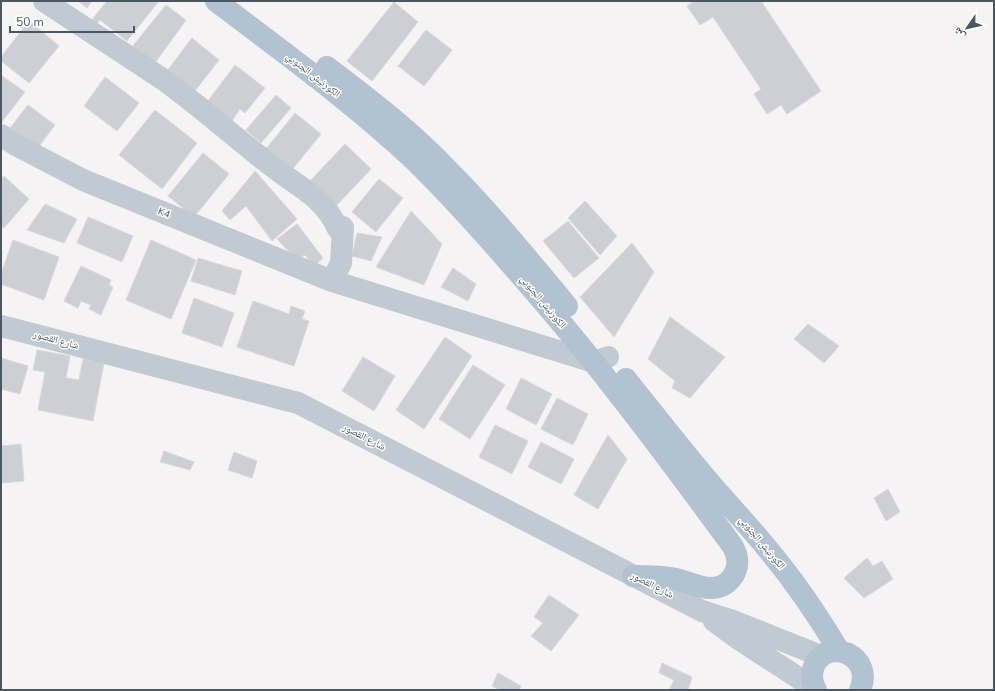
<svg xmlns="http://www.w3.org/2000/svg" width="995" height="691" viewBox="0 0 995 691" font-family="'Nunito Sans','Noto Naskh Arabic',sans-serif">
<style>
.building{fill:#cdcfd5;stroke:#d7d9de}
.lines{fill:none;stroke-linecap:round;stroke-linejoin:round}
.minor{stroke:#c1cad2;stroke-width:22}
.major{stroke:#b3c2d1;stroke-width:22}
.labels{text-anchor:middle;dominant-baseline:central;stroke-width:3;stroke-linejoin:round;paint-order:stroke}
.street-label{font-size:10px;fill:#4a5661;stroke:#fff}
</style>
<rect width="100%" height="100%" fill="#f5f3f3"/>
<path class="building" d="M78,1H92L87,8Z
M107,1H159L127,41L100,20L95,26L90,22Z
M694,1H761L821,91L787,114L781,105L767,114L754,94L761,89L713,17L700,25L687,6Z
M394,2L418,22L372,81L347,61Z
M166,5L186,20L155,63L132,47Z
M29,21L59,46L29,83L1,61V57Z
M426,30L452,50L424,86L398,66Z
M192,38L219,60L191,96L164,75Z
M235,65L265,88L245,113L240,109L232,121L207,102Z
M1,75L25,92L1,123Z
M105,77L139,103L117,131L84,106Z
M276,95L291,108L261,143L246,130Z
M28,105L55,125L37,149L10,128Z
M155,110L197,143L162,189L119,155Z
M295,113L321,134L291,171L265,150Z
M345,144L371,169L336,206L310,181Z
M203,153L229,174L194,217L168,196Z
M255,171L297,219L272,241L246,206L230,220L222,211Z
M4,176L29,199L4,228L1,226V180Z
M379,179L403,198L376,232L352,212Z
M585,201L617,236L600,255L568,218Z
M45,204L77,219L64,243L27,230Z
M411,211L442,244L424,285L376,267Z
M88,217L133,236L122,262L77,243Z
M568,221L599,258L574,278L543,241Z
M297,224L323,258L314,266L305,255L297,260L277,239Z
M357,233L382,237L371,261L352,256Z
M13,240L59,257L44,300L1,284V274Z
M151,240L196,260L171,319L126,300Z
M632,243L654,272L614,337L580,297Z
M198,258L242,271L235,295L191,281Z
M81,266L111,280L109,285L113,287L101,315L89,309L91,305L81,301L78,308L64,301Z
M453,268L476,284L468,301L441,287Z
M194,298L234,313L222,347L182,333Z
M253,301L289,314L291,306L305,311L302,319L309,321L294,366L237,347Z
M670,317L725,357L690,398L672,388L675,381L648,359Z
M808,324L839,346L824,363L794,339Z
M445,337L472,356L424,429L396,410Z
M37,350L70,356L66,378L79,380L83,359L104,363L93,421L38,410L45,372L33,370Z
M363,357L395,376L374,411L342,391Z
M1,358L28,366L20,394L1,389Z
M473,365L505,385L470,439L439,419Z
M521,378L552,394L536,425L506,409Z
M557,398L588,414L573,445L541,429Z
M495,425L528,441L512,474L479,457Z
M608,435L627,459L598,509L574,495Z
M541,442L574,459L561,484L528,467Z
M21,444L24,481L1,483V446Z
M164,451L194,462L190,470L160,462Z
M234,452L257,461L252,478L228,470Z
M888,489L900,512L886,521L874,498Z
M867,558L873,566L882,561L893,579L864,598L844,578Z
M549,595L579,615L551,651L531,636L543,623L534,617Z
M662,663L692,677L688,690H669L674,680L659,673Z
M498,673L521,686L519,690H500L492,686Z"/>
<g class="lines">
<path class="minor" d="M44,1C83,27 122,52 161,78C195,102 226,130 259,156C268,163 278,171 288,178C310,193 327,204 338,229L343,227L341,263L332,281
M1,135L14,144L83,180L332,281L594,362L608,357
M1,326L298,403L702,611L733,621L821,656
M714,621L737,638L814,688"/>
<path class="major" d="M216,1C283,52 351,101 413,159C449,194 482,231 515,269C550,309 584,349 616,391C655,440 692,491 729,541C733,546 736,552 737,558C739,573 728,587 713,588C701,589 688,582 676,579C662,576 648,576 633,576
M327,67C369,99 411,131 447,169C490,212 528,259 567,306
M626,379C654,414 681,449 710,483C728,504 748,525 766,547C793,579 817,614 839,651
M816,690C811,682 811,674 814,666C827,636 875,655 860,690"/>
</g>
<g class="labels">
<g class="street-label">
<text transform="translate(313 75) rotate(38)">الكورنيش الجنوبي</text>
<text transform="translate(164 213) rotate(22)">K4</text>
<text transform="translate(543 302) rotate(50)">الكورنيش الجنوبي</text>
<text transform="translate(56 340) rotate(15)">شارع القصور</text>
<text transform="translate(364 437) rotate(27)">شارع القصور</text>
<text transform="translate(762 543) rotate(50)">الكورنيش الجنوبي</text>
<text transform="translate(652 585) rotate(27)">شارع القصور</text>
</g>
</g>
<rect width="995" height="691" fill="none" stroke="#4a5661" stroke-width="4"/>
<g transform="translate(967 28) rotate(236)" stroke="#ffffff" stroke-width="3" paint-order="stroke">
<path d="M0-3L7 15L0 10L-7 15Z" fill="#4a5661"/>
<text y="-6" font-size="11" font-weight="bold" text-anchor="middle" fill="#4a5661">ش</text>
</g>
<path d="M10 26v6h124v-6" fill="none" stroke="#4a5661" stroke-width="2"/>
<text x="16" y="26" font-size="12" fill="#4a5661" stroke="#ffffff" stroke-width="3" paint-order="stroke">50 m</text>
</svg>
